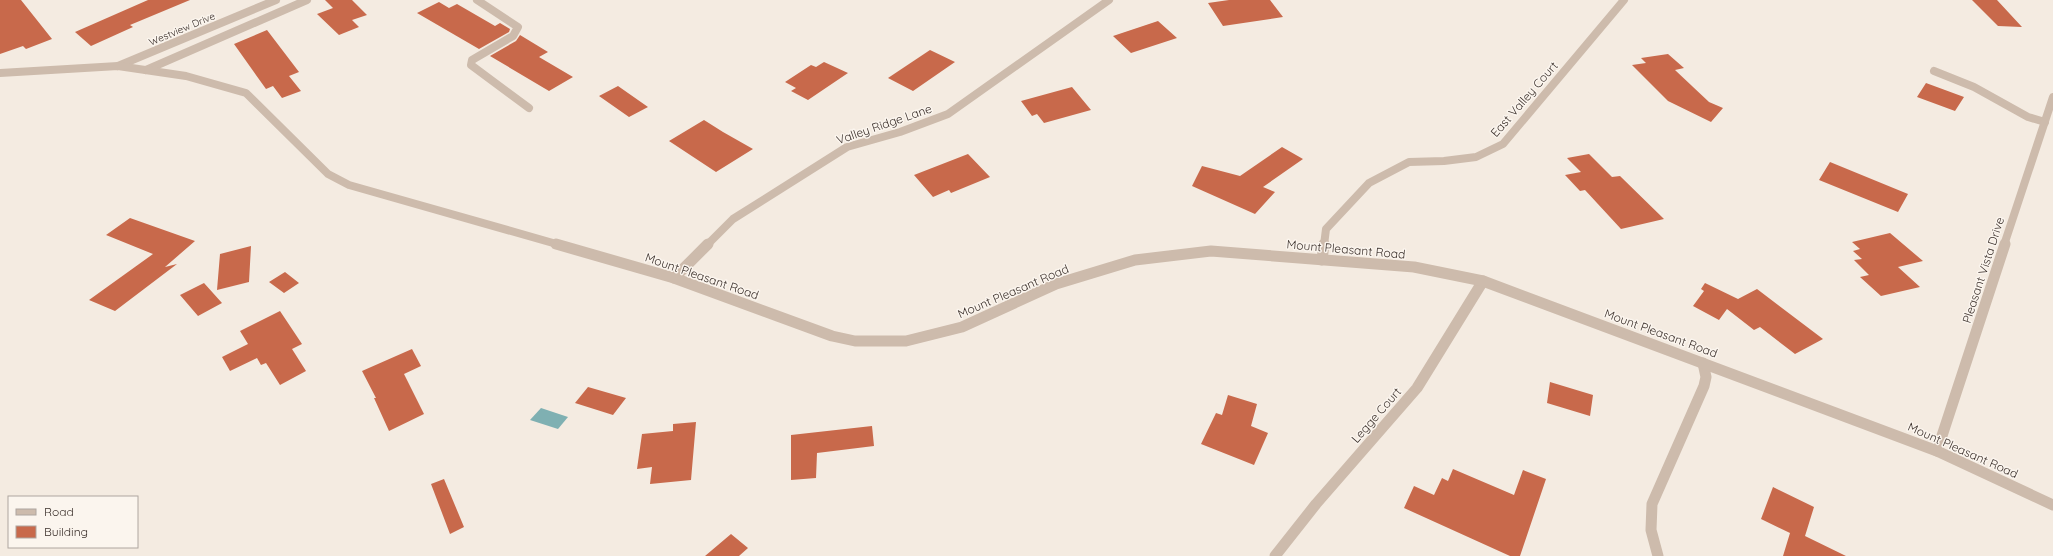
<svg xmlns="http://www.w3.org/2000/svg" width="2053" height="556" viewBox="0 0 2053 556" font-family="Quicksand,sans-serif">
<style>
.water{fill:#7fb0b2}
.building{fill:#c8694b}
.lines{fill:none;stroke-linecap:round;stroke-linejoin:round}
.service-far1{stroke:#cdbbac;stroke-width:8}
.service{stroke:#cdbbac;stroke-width:11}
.minor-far1{stroke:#cdbbac;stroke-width:8}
.minor{stroke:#cdbbac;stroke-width:11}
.tertiary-far1{stroke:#cdbbac;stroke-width:8}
.tertiary{stroke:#cdbbac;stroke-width:11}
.labels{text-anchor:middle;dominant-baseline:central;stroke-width:3;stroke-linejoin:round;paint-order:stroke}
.far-street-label{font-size:10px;fill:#3b302b;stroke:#fbf5ee}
.street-label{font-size:12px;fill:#3b302b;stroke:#fbf5ee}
</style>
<rect width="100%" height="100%" fill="#f4ebe1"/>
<path class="water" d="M541,408L568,417L558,429L530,420Z"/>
<path class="building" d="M0,0H21L52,39L26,49L23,46L0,54Z
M148,0H190L130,25L133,27L91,46L75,32Z
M325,0H352L367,15L352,20L359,27L339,35L317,14L333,8Z
M1229,0H1270L1283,17L1223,26L1208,3Z
M1972,0H1997L2022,27L1998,26Z
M439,2L449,8L457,4L495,26L500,23L510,29L509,32L479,49L417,13Z
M1158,21L1177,38L1131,53L1113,36Z
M267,30L299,72L289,76L301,91L282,98L273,86L266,89L234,44Z
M520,35L548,52L539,57L573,77L549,91L490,56L516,41Z
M930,50L955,62L913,91L888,78Z
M1668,54L1684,68L1675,70L1709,102L1723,108L1711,122L1668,101L1632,65L1646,63L1641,58Z
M824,62L848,73L808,100L791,91L796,88L785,82L811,65L816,67Z
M1926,83L1964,97L1955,111L1917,97Z
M618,86L648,107L629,117L599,96Z
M1072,87L1091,110L1044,123L1037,114L1032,116L1021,101Z
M704,120L723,132L753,149L716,172L669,141Z
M1282,147L1303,159L1263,187L1275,192L1255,214L1192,186L1202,166L1240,176Z
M968,154L990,177L951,193L949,190L933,197L914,175Z
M1589,154L1612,177L1620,176L1664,219L1621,229L1585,190L1580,191L1565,175L1581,172L1567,158Z
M1830,162L1908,194L1898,212L1819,180Z
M130,218L195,241L165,267L177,264L115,311L89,300L153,254L106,235Z
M1890,233L1923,261L1898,267L1920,287L1881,296L1860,277L1869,275L1854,260L1862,259L1853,251L1860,249L1852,242Z
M251,246L249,282L217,290L220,254Z
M285,272L299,283L284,293L269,282Z
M204,283L222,303L198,316L180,295Z
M1705,283L1738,299L1757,289L1823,339L1795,354L1760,327L1754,330L1727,309L1719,320L1693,306L1704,291L1701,289Z
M280,311L302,344L292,349L306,371L280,385L266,363L261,365L257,358L230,371L222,357L248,344L240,331Z
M412,349L421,366L404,374L424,414L389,431L374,398H376L362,371Z
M1550,382L1593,395L1590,416L1547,403Z
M588,387L626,398L613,415L575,403Z
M1228,395L1257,404L1251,426L1268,433L1254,465L1201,444L1216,413L1222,415Z
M696,422L691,480L650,484L652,467L637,469L642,434L673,431V424Z
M872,426L874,446L817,453L816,478L791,480V435Z
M1453,469L1514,495L1523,470L1546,479L1520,556H1510L1404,508L1414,486L1434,495L1442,478L1448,481Z
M444,479L464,527L450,534L431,484Z
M1773,487L1814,507L1805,536L1846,556H1783L1790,533L1761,519Z
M731,534L748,548L739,556H705Z"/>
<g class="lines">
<path class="service-far1" d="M477,0L518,27L513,36L472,60L471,65L529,108
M146,70L307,0
M1934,71L1974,87L2028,117L2045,122"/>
<path class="service" d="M1658,556L1651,530L1652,504L1704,386L1706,377L1703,363"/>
<path class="minor-far1" d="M118,66L276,0
M707,245L733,219L847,147L900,132L948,114L1109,0
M1324,245L1326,229L1369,183L1409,162L1444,161L1476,157L1503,144L1624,0
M2004,245L2053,97"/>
<path class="minor" d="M1322,260L1324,244
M674,278L708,244
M1937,451L2005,244
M1275,556L1316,504L1417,388L1483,281"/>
<path class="tertiary-far1" d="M0,73L118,66L186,76L246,93L328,174L349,185L560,245"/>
<path class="tertiary" d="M556,244L674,278L832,336L855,341H906L962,327L1056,284L1135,260L1211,251L1414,267L1483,281L1937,451L2053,505"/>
</g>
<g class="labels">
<g class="far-street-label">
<text transform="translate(182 29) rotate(-23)">Westview Drive</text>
</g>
<g class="street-label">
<text transform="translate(1524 99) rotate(-49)">East Valley Court</text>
<text transform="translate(884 124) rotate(-19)">Valley Ridge Lane</text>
<text transform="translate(1346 249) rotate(5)">Mount Pleasant Road</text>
<text transform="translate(1983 270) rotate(-72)">Pleasant Vista Drive</text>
<text transform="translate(702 276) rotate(19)">Mount Pleasant Road</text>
<text transform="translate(1013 291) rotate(-23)">Mount Pleasant Road</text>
<text transform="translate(1661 333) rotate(20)">Mount Pleasant Road</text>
<text transform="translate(1376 415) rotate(-49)">Legge Court</text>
<text transform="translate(1963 450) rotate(24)">Mount Pleasant Road</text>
</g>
</g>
<rect x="8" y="496" width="130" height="52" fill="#fbf5ee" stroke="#aea6a0"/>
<rect x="16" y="509" width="20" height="6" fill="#cdbbac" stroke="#aea6a0"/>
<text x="44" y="516" font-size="12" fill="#3b302b">Road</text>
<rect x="16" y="526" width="20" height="12" fill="#c8694b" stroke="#aea6a0"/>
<text x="44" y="536" font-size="12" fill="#3b302b">Building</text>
</svg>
